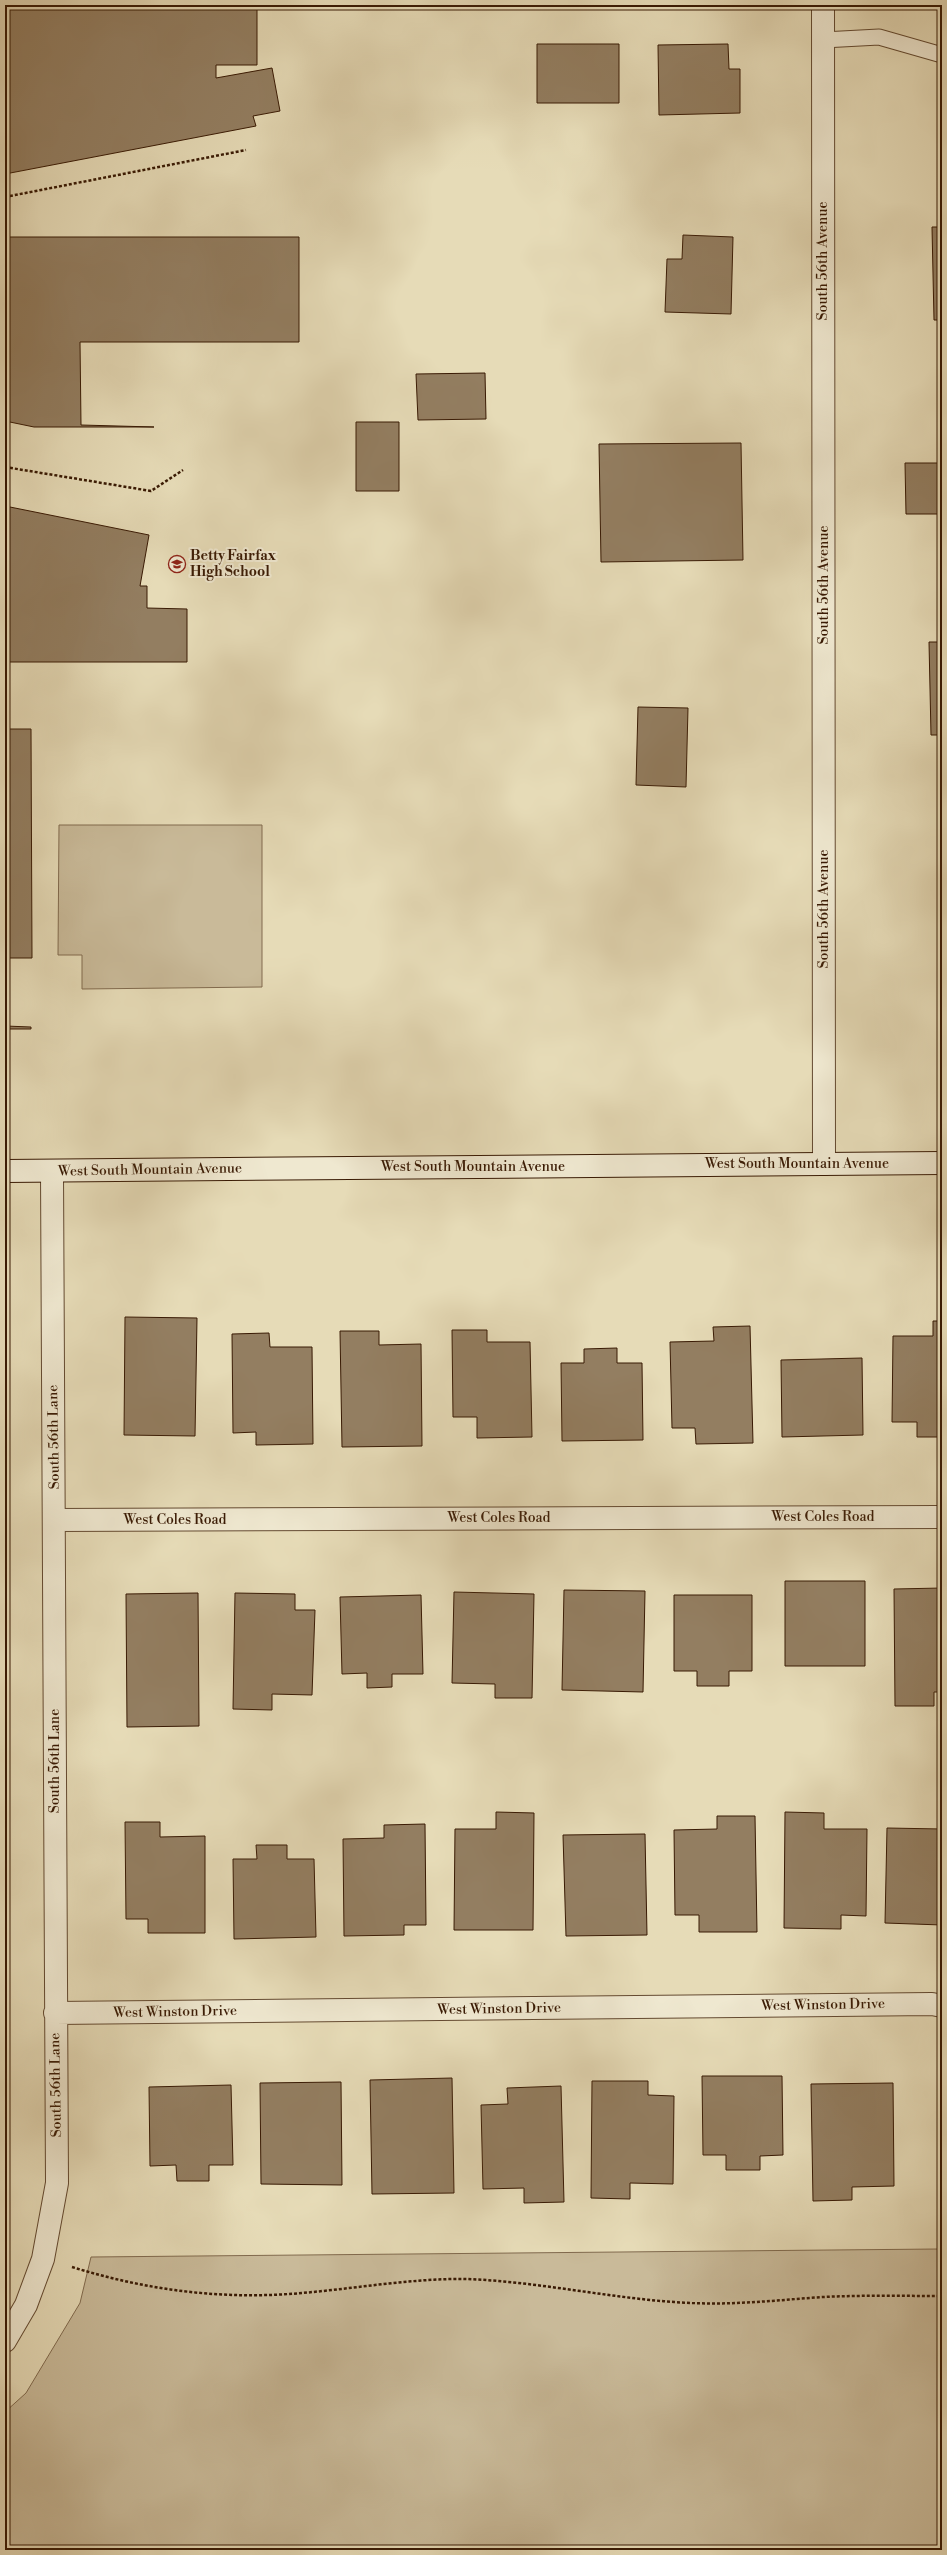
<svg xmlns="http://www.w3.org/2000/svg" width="947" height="2555" viewBox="0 0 947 2555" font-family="'Libre Bodoni',serif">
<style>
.green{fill:#c9ba99;stroke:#816a4e}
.building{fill:#937e61;stroke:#391a04}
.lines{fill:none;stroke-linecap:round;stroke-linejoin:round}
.lane-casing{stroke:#644a31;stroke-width:17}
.street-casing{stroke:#644a31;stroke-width:24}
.secondary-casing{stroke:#391a04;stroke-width:24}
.path{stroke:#391a04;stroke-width:2.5;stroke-dasharray:3 2;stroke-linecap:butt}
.lane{stroke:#efe8d0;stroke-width:15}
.street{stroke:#efe8d0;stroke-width:22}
.secondary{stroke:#efe8d0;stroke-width:22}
.labels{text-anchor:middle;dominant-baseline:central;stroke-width:4;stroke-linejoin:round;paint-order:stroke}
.street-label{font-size:14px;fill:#391a04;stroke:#efe8d0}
.poi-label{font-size:14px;font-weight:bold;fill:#391a04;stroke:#efe8d0;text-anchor:start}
</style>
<rect width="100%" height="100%" fill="#e6dbb7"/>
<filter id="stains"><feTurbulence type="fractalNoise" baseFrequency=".005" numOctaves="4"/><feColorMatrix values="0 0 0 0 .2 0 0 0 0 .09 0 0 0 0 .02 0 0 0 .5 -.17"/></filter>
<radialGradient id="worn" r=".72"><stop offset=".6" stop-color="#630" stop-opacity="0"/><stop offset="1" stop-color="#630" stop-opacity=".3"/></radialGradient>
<path class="green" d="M59,825H262V987L82,989V955H58Z
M938,2249L942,2550H5V2412L26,2393L80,2303L91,2257Z"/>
<path class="building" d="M5,8H257V65H216V78L272,68L280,111L253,116L256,126L5,174Z
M537,44H619V103H537Z
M728,44L729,69H740V113L659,115L658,45Z
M932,227H942V320H934Z
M683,235L733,237L731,314L665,312L667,259H682Z
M5,237H299V342H80L81,425L154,427H34L5,421Z
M485,373L486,419L418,420L416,374Z
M356,422H399V491H356Z
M741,443L743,560L601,562L599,444Z
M905,463H942V514H906Z
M5,506L149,535L140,586H147V608L187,609V662H5Z
M929,642H942V735H931Z
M638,707L688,708L686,787L636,785Z
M5,729H31L32,958H5Z
M5,1026L31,1027V1029H5Z
M125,1317L197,1318L195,1436L124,1435Z
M933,1321H942V1437H917V1422H892L893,1336H933Z
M750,1326L753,1443L696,1444L695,1428H672L670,1342L714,1341L713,1327Z
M452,1330H487V1342H530L532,1437L477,1438V1417H453Z
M340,1331H379V1345L421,1344L422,1446L342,1447Z
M269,1333L270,1347H312L313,1444L256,1445V1432L233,1433L232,1334Z
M617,1348V1363H642L643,1440L562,1441L561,1363H584V1349Z
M862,1358L863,1435L782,1437L781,1360Z
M785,1581H865V1666H785Z
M942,1588V1692H934V1706H895L894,1589Z
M564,1590L645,1591L643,1692L562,1690Z
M454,1592L534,1594L532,1698H495V1684L452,1683Z
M198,1593L199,1726L127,1727L126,1594Z
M235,1593L295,1594V1610H315L312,1695L272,1694V1710L233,1709Z
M421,1595L423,1674H392V1687L367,1688V1673L342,1674L340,1597Z
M674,1595H752V1671H729V1686H697V1671H674Z
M496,1812L534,1813L533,1930H454L455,1829H496Z
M785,1812L824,1813V1829H867L866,1916L841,1915V1929L784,1928Z
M717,1816H755L757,1932H699V1915H675L674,1830L717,1829Z
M125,1822H160V1837L205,1836V1933H148V1919H126Z
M425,1824L426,1925H404V1935L344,1936L343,1839L384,1838V1825Z
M887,1828L942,1829V1925L885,1923Z
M645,1834L647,1935L566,1936L563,1835Z
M256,1845H287V1859H314L316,1937L234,1939L233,1859H257Z
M702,2076H782L783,2155L760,2156V2170H726V2155H703Z
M452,2078L454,2193L372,2194L370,2080Z
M592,2081H648V2095L674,2096L673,2184L630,2183V2199L591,2198Z
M341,2082L342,2185L261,2184L260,2083Z
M893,2083L894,2186L852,2187V2200L813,2201L811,2084Z
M231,2085L233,2165H209V2181H177L176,2165L150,2166L149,2087Z
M561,2086L564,2202L524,2203V2188L483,2189L481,2105L508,2104L507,2088Z"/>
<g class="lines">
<g class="lane-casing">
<path id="lane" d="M823,40L879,37L942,55"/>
</g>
<g class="street-casing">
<path id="street" d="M823,5L824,1164
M55,1520L942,1517
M55,2013L932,2004L942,2006
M5,2341L26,2305L43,2259L57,2183L52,1172"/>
</g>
<g class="secondary-casing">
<path id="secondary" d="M5,1171L942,1163"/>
</g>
<path class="path" d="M5,197L246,150
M5,467L151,491L183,470
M72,2267C143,2289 214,2299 289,2294C348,2290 409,2278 468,2279C543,2282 617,2300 692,2303C736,2305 779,2300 823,2297C863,2295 903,2296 942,2296"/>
<use href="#lane" class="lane"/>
<use href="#street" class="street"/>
<use href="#secondary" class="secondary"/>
</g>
<defs>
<g id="school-ring" transform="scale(0.9)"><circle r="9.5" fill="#efe8d0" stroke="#8f2418" stroke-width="1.5"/><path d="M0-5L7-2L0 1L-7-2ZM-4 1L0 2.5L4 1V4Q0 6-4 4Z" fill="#8f2418"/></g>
</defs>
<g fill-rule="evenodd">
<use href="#school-ring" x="177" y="564"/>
</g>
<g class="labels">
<g class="street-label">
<text transform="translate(823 261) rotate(-90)">South 56th Avenue</text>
<text transform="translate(824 585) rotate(-90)">South 56th Avenue</text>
<text transform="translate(824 909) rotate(-90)">South 56th Avenue</text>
<text x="797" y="1164">West South Mountain Avenue</text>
<text x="473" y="1167">West South Mountain Avenue</text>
<text transform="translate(150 1170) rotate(-1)">West South Mountain Avenue</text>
<text transform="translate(54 1437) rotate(-91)">South 56th Lane</text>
<text x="823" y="1517">West Coles Road</text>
<text x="499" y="1518">West Coles Road</text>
<text x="175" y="1520">West Coles Road</text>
<text transform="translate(55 1761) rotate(-90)">South 56th Lane</text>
<text transform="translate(823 2005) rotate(-1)">West Winston Drive</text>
<text transform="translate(499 2009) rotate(-1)">West Winston Drive</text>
<text transform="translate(175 2012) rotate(-1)">West Winston Drive</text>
<text transform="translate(56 2085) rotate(-91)">South 56th Lane</text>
</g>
<g class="poi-label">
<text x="190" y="556">Betty Fairfax<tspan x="190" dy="16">High School</tspan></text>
</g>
</g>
<rect width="947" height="2555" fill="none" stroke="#e6dbb7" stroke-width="20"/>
<rect x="6" y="6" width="935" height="2543" fill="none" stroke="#391a04" stroke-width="2"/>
<rect x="10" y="10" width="927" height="2535" fill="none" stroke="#391a04"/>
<rect width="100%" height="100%" filter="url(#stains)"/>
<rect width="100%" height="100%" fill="url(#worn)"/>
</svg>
